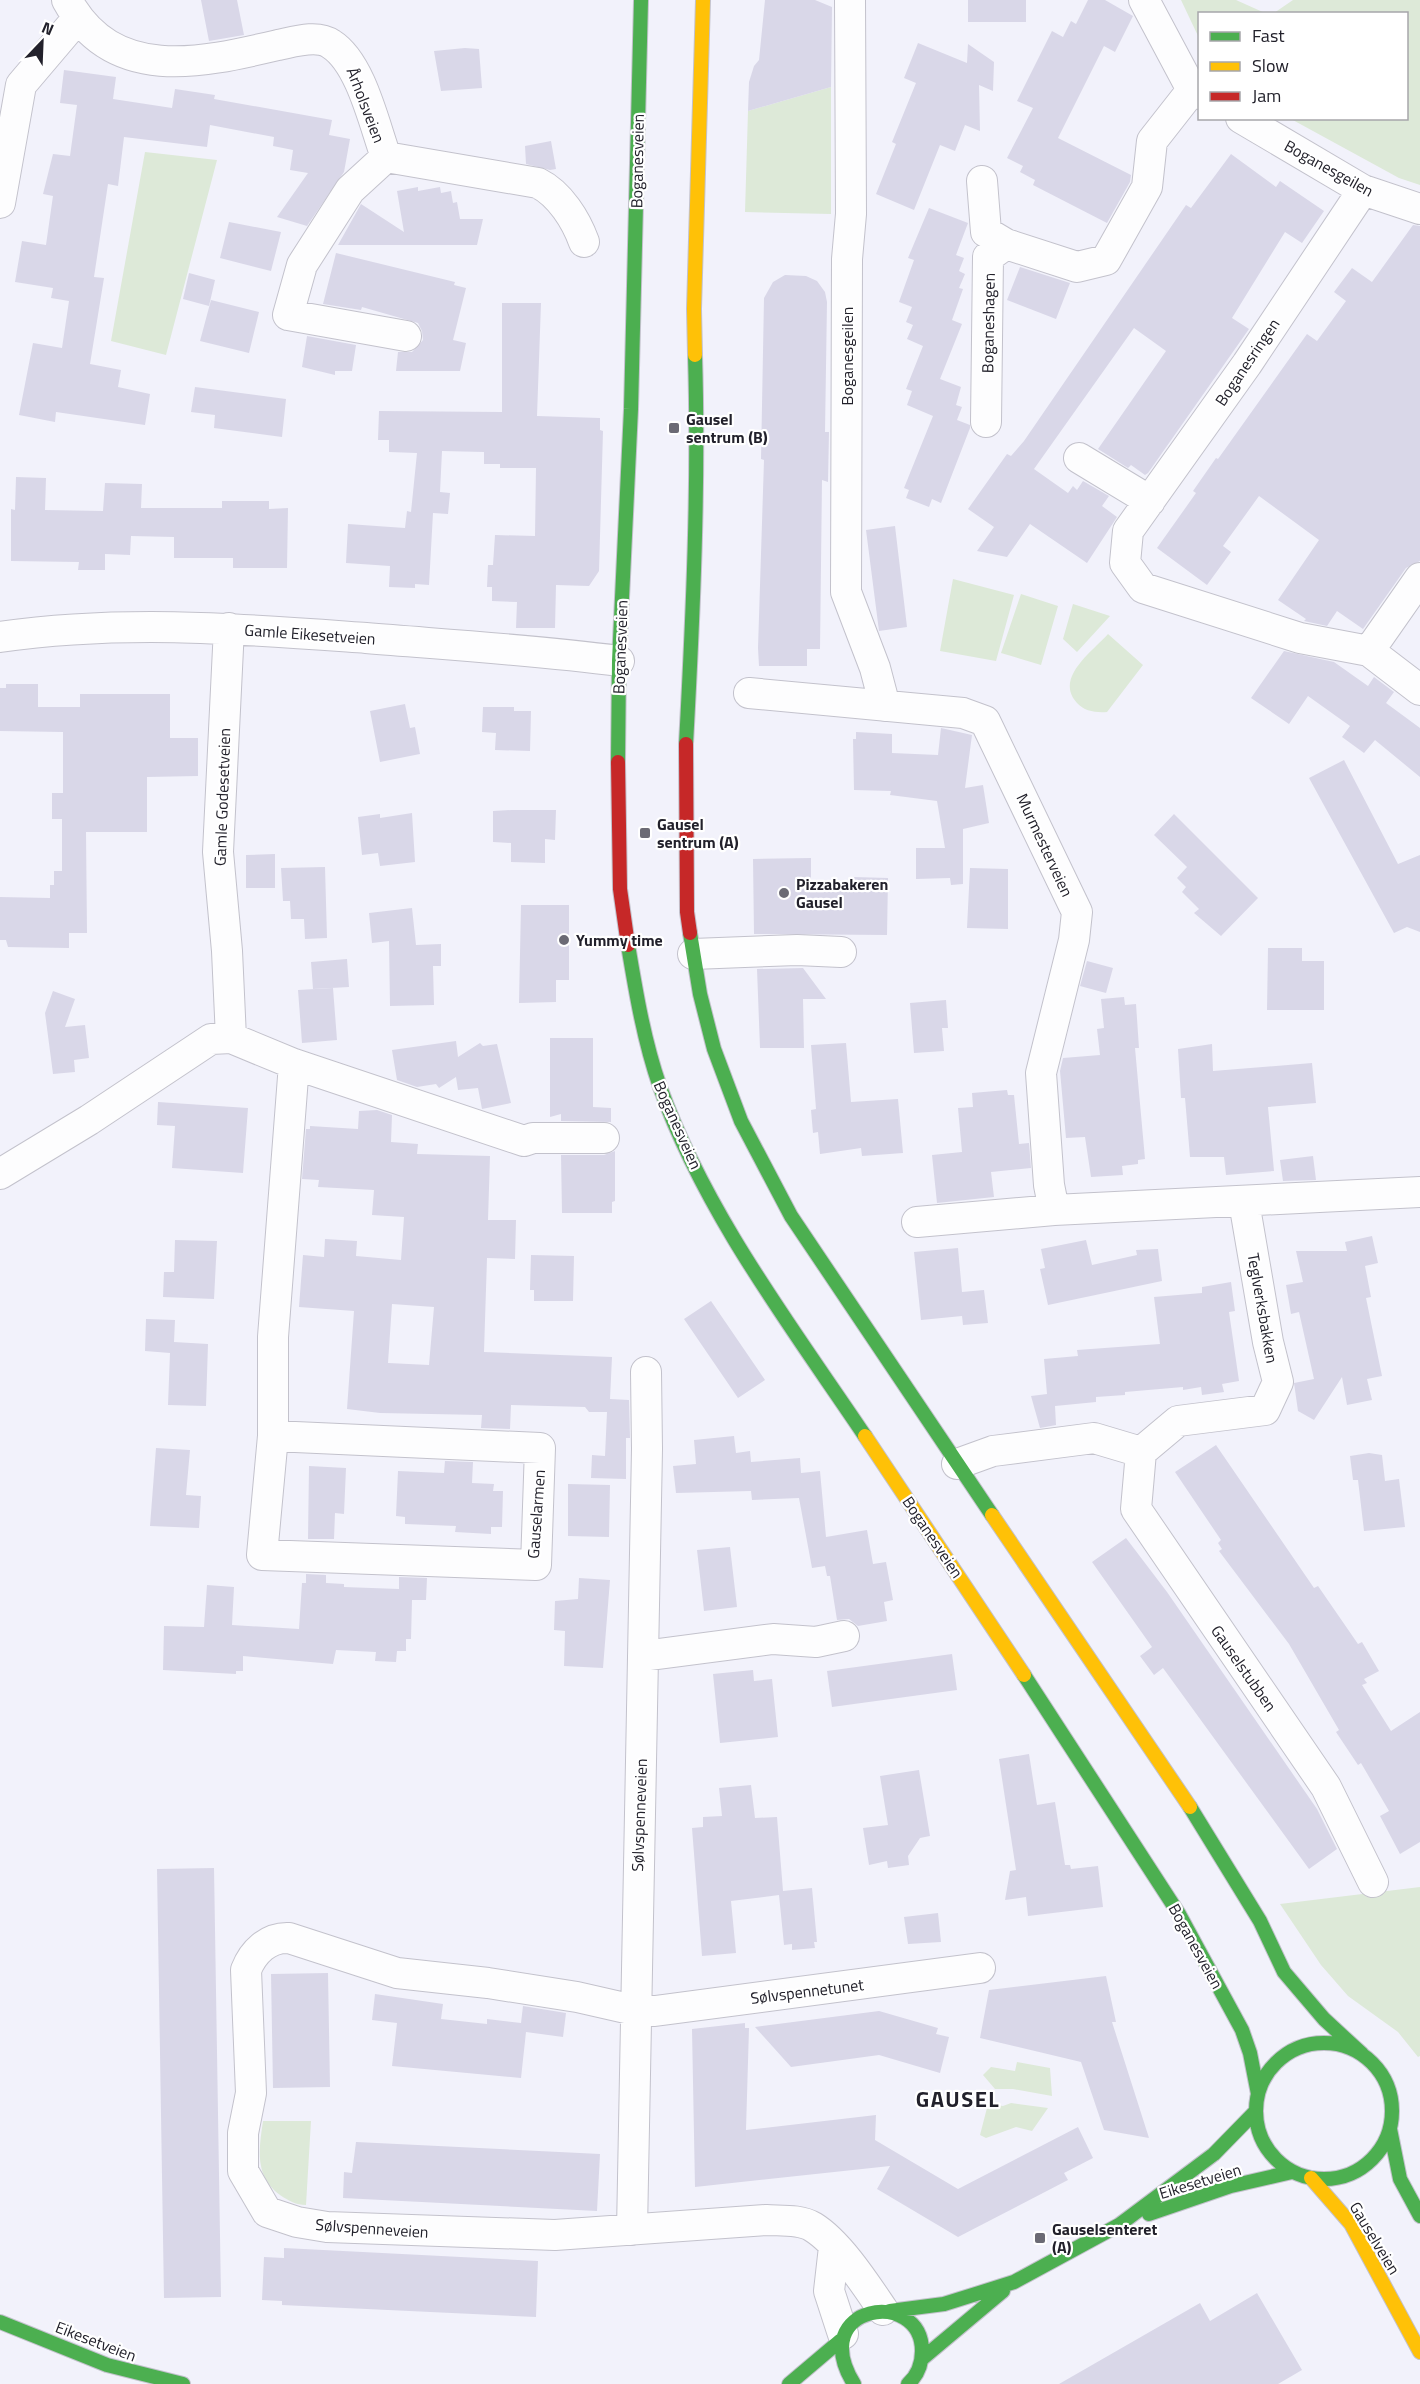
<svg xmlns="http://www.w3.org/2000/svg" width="1420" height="2384" viewBox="0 0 1420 2384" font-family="'Titillium Web',sans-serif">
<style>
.green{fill:#dde9d8}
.building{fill:#d9d7e8;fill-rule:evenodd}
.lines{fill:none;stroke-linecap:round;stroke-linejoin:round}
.street-casing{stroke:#c3c2cc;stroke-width:32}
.fast-casing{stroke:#c3c2cc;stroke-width:16}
.slow-casing{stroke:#c3c2cc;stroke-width:16}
.jam-casing{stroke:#c3c2cc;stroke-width:16}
.street{stroke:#fdfdfe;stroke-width:30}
.fast{stroke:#4caf50;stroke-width:14}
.slow{stroke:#ffc107;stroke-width:14}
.jam{stroke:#c62828;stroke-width:14}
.poi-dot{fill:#6b6a74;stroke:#fff;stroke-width:2}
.labels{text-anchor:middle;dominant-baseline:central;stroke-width:4.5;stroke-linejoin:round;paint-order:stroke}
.street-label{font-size:16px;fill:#22212b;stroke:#fff}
.poi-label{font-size:16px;font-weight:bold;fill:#22212b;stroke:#fff;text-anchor:start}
.district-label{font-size:22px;font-weight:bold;letter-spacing:1.5px;fill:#22212b;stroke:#fff}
</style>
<rect width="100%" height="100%" fill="#f2f2fb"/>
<path class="green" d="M1181,0H1236L1265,13L1200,14L1199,38Z
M1293,0H1420V185L1399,178L1291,119L1406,118V14L1274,13Z
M831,87V214L745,212L748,111Z
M145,152L217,160L166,355L111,341Z
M953,579L1014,595L996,661L940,651Z
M1021,594L1058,606L1041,665L1001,653Z
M1073,604L1110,616L1077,652L1063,639Z
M1108,634L1143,665L1107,712C1096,713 1084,711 1077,703C1054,678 1092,652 1108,634Z
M1420,1887V2056L1418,2057L1398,2032L1348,1996L1321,1965L1280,1904Z
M1017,2062L1050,2068L1052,2096L1013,2089H995L983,2075L991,2067L1015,2071Z
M1011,2103L1048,2108L1032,2131L1016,2127L986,2138L980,2135L988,2104L1003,2106Z
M263,2121H311L306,2205C296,2205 289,2201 280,2195C254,2176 259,2149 263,2121Z"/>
<path class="building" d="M201,0H237L244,35L209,41Z
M765,0H815L832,7L831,87L748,111L749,82L754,66L759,60Z
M968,0H1026V22H968Z
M1088,0H1105L1133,16L1115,52L1104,46L1058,138L1131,175L1130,182L1107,223L1033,185L1035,180L1020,172L1023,166L1007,158L1033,108L1017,101L1052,31L1063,37L1071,21L1076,24Z
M918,43L967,63L968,44L994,62L993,91L979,85L980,131L965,125L955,151L940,145L914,210L876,194L896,144L892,142L916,83L904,78Z
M465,48L479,49L482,88L441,91L434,51Z
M64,70L116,77L113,99L172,108L175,89L215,95L214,99L332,120L329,135L350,139L344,172L307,226L277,217L308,173L290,170L293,150L273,146L274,137L210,125L207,147L124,137L118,186L108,184L94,277L104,278L90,364L121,370L118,387L150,394L145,425L56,412L55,422L19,415L33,343L62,348L69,301L51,298L53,288L15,282L22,241L46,245L53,196L43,194L53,154L70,156L77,105L60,103Z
M551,141L556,169L550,170L526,164L525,146Z
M1231,154L1276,187L1280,181L1324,211L1302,243L1285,232L1232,318L1249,329L1148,473L1145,475L1131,465L1128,468L1098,449L1166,351L1134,328L1034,469L1068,493L1073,486L1077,490L1083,481L1109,496L1102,506L1117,517L1087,563L1030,524L1007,557L977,551L994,527L968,509L1007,454L1011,456L1024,441L1186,205L1191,208Z
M418,187V191L440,187L441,193L451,191L453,203L457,202L460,219H483L477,245H338L361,204L404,232L397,191Z
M929,208L968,223L956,255L964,258L959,271L965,274L959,288L963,289L952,320L962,324L940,379L961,387L956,405L962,407L957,420L970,425V428L941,503L932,499L929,507L906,498L909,490L904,488L933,416L907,405L912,391L906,389L923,346L907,339L913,325L906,322L912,307L899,302L914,260L908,258Z
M229,222L281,232L271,271L220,258Z
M1413,225L1420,226V561L1406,568L1363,629L1337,611L1327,626L1304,621L1306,619L1278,600L1319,540L1259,496L1223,546L1231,552L1207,585L1157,548L1196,493L1193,491L1216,458L1218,459L1307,334L1317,341L1346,301L1334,292L1352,268L1372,282Z
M336,253L455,282L454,285L466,288L453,340L466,343L460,371H396L398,352H412L423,340L422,331L418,323L362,307L361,310L323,304Z
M1020,267L1070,283L1056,319L1007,300Z
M189,273L215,280L209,306L183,299Z
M785,275L806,276L817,281L825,292L827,302L825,432H829L828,482L822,480L820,649H807V666H759L758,648L764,460L761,459L764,298L773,282Z
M211,300L259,312L249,353L200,341Z
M502,303H541L537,416L600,418V430L603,431L599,571L589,586L556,585L555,628H516L517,602L492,601V587H487L488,565H493L495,535L535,536L536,468H500V464H484V452L442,451L440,492L450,493L448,514L433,513L429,585L415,584V588L389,587L390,566L346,563L348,524L405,528L407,511L411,512L417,453L389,452V440H378L379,411L502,412Z
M307,336L356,345L352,371H335V375L302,367Z
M195,387L286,399L282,437L214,428L215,415L191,412Z
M16,477L46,478L45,510L103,511L105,483L142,484L141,508H222V501H269V509L288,508L287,568H233V558H174V537L131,536L130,555L105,554V570H78L79,562L11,561V509L15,510Z
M895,526L907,627L879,631L866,530Z
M1284,651L1334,662L1368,686L1374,677L1394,692L1386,703L1420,728V777L1375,740L1364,753L1342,737L1350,726L1308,696L1289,724L1251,698Z
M6,684H38V707H80V694H170V738H198V776L147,777V832H86L87,933H69V948L8,947L6,940H0V897L50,898V885H54V871H62V819H52V793H63V732L0,731V688H6Z
M405,704L410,728L415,727L420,754L380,762L370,711Z
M483,707H514V711H531L530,751L495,750L496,733L482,732Z
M941,728L972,735L965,788L983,785L989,823L963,829V884L951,885L950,878L916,879V848H945L937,801L890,795L891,791L854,790L853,739H856V732L892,734V753L938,755Z
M1344,760L1398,864L1420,855V932L1407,927L1394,933L1309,778Z
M512,810H556L555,840L545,839V863L511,862V843L493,842V811Z
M412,813L415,862L380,866L378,853L362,855L358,817L380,814V818Z
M1174,814L1258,898L1221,936L1194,913L1199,909L1182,892L1186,887L1177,878L1187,867L1154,835Z
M275,854V888H246V855Z
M811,858V888H853V877L888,878L887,935L754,934L753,859Z
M325,867L327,938L305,939L304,919H291L290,901H283L281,868Z
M970,868L1008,869V929L967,928Z
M521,905H569V980H556V1002L519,1003Z
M412,908L416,945L441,944V966H433L434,1005L390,1006L389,941L372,943L369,913Z
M1268,948H1302V961H1324V1010H1267Z
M347,959L349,987L313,989L311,962Z
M1087,961L1113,968L1106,993L1080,986Z
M803,968L826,999H803L804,1048H760L757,969Z
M333,988L337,1040L302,1043L298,990Z
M53,991L75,999L65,1027L85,1025L89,1058L74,1060L75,1072L53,1074L45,1013Z
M1124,997L1125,1005L1136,1004L1139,1048H1135L1145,1159L1138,1160V1164L1122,1166L1123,1175L1091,1177L1085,1137L1066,1138L1060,1071L1063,1058L1100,1055L1097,1029L1104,1028L1101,999Z
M946,1000L948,1028H942L944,1051L914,1053L910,1003Z
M550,1038H593V1107L611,1108V1122L561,1121V1114L550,1117Z
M456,1041L458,1057L480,1043L483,1046L497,1044L511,1103L482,1109L478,1088L458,1090L456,1077L439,1088L436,1084L417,1087L397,1080L392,1050Z
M846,1043L851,1102L898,1099L903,1153L862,1156L861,1148L820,1154L818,1132L813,1133L811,1110L816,1109L811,1045Z
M1212,1044L1213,1071L1312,1063L1316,1103L1268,1107L1274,1171L1226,1175L1224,1157H1190L1185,1098H1181L1178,1049Z
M1007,1090L1008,1095H1014L1019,1144L1029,1143L1031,1168L991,1172L994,1197L937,1203L932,1155L962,1152L958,1108L973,1107L972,1093Z
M158,1102L248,1108L243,1173L172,1168L175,1126L157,1125Z
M377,1110L392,1115L391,1142L418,1144L417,1154L490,1156L488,1220H516L515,1259L487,1258L484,1352L612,1357L610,1399L629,1400L630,1438H626V1479L591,1478L592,1455L605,1456L607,1412H589L585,1407L511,1405L510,1429L481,1428L482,1415L380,1413L347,1409L354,1311L299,1307L303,1255L324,1257L325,1239L357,1241L356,1256L401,1260L404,1217L372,1215L374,1190L318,1187L319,1180L302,1179L306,1129H310V1126L358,1129L359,1111ZM392,1304L434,1307L429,1365L388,1363Z
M615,1151V1201L612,1202V1213H562L561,1155H604Z
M1313,1156L1316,1180L1283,1181L1280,1160Z
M1372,1236L1378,1263L1365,1266L1371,1297L1366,1298L1382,1376L1367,1379L1372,1400L1347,1405L1342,1377L1314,1420L1298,1411L1294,1383L1314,1379L1299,1312L1291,1314L1286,1285L1303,1282L1296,1251H1347L1345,1242Z
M175,1240L217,1241L214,1299L163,1297L164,1272H174Z
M1086,1240L1092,1265L1137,1255L1136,1250L1158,1249L1162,1281L1048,1305L1040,1269L1045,1268L1041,1249Z
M958,1248L962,1292L984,1290L988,1323L963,1325L962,1316L921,1320L914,1252Z
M531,1255L574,1256L573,1301H534V1290H530Z
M1231,1282L1235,1311L1229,1312L1239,1381L1222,1384L1224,1392L1202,1395L1201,1387L1183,1390V1387L1125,1392V1395L1096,1397V1402L1055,1406L1056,1425L1040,1428L1031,1396L1047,1394L1044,1359L1078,1356L1077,1350L1160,1344L1154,1297L1202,1293V1287Z
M711,1301L765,1380L738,1398L684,1319Z
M146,1319L175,1320L174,1342L208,1344L206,1406L168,1405L170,1353L145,1351Z
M734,1436L736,1453L750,1451L751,1462L800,1458L801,1473L820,1471L826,1537L867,1530L873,1564L886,1562L893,1600L884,1602L887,1621L858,1626L849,1619L837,1620L830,1576H827L825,1566L812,1568L799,1498L752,1500L751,1491L676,1493L673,1466L696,1464L694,1440Z
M1216,1445L1314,1588L1318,1586L1358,1644L1362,1642L1379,1671L1364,1679L1367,1683L1362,1685L1391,1731L1420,1712V1842L1400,1854L1380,1816L1389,1811L1361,1763L1358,1765L1336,1732L1339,1730L1289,1644L1219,1551L1222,1549L1218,1543L1221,1540L1175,1472Z
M156,1448L190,1450L186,1495L201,1496L199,1528L150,1526Z
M1369,1453L1382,1455L1385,1481L1399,1479L1405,1527L1364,1531L1358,1480H1353L1350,1456Z
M445,1461L473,1462L472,1483L494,1484L493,1491H503L502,1527H491V1534L455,1532L456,1526L405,1524V1517L396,1516L398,1471L444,1473Z
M309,1466L346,1468L344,1514L335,1513L334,1539H308Z
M568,1484L610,1485L609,1537L568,1536Z
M1126,1538L1167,1592L1317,1809L1337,1849L1309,1869L1163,1668L1154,1675L1140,1656L1152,1647L1092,1562Z
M730,1547L737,1607L704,1611L697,1550Z
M306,1574L326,1575V1583L344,1584V1587L399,1589V1577L427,1578L426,1600H412L411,1639H406V1651H397L396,1662L375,1661L376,1652L336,1650L333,1664L243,1656V1671H236V1674L163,1670L164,1626L204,1627L207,1585L234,1587L232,1625L299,1629L302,1583H306Z
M579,1578L610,1580L603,1668L564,1666L565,1631L554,1630L555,1601L578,1599Z
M952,1654L957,1690L832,1707L827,1671Z
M753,1670L754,1681L772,1679L778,1737L720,1743L713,1674Z
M1029,1754L1037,1805L1055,1802L1065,1865H1070L1071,1869L1098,1866L1103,1907L1028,1916L1026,1897L1005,1900L1010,1871L1016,1870L999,1759Z
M919,1770L930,1836L920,1838L908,1856L909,1865L888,1868L887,1861L869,1865L863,1828L888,1825L880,1776Z
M751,1785L755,1818L777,1817L783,1891L812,1888L817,1942H814L815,1948L792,1950V1944L784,1945L779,1895L731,1901L736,1953L702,1956L692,1828L703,1827V1817L722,1816L719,1788Z
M214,1868L221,2297L164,2298L157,1869Z
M938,1913L941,1942L908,1944L904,1917Z
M328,1973L330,2087L273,2088L271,1974Z
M1106,1976L1116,2022H1112L1149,2138L1104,2130L1081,2062L980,2038L989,1990Z
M375,1994L443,2004L441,2019L487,2024V2019L521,2023L523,2006L566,2013L563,2037L526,2032L521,2078L392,2066L397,2023L372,2020Z
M879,2011L938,2028L936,2034L949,2037L940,2073L879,2055L791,2067L755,2027Z
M745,2023V2028H749L746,2130L876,2115L875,2140L958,2189L1078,2127L1093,2158L1064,2173L1068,2180L958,2237L877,2189L890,2166L695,2187L692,2029Z
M356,2142L600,2154L597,2211L343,2198L344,2172L352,2173Z
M284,2248L538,2261L536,2317L282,2305V2301L262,2300L264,2257L284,2258Z
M1257,2293L1302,2370L1278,2384H1059L1200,2303L1210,2321Z"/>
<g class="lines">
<g class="street-casing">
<path id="street" d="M67,0C113,84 201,63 278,45C293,42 317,34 331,44C361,63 374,124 386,157L350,190L302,265L288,315L406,336
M850,0L851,214L847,259L846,592L875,668L885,706
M1144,0L1192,90L1200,94
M1241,118L1363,190L1420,209
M386,157L538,183C560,194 576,220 584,242
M982,181L986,232L1006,244
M1363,190L1247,364L1128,531L1125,563L1143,588L1300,638L1369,651L1420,690
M0,203L21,85L77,19
M986,422L988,257L1006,244L1077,267L1106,260L1147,187L1152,141L1192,90
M1079,458L1150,501
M0,637C125,619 242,629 366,638C451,645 535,650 619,661
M1369,651L1420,578
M749,693L963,713L985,721L1077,912L1074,940L1041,1073L1049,1185L1054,1210
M693,954L797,950L841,952
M231,1038L294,1064L524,1141L533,1138H604
M0,1174L89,1120L211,1039L231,1038L227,951L218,852L229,628
M917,1222L1054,1210L1420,1192
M273,1436L540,1448L536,1565L262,1555L273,1436V1337L294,1064
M1141,1452L1136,1509L1326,1787L1373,1882
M957,1464L993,1451L1094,1438L1141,1452L1178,1421L1265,1410L1278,1382L1268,1342L1244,1202
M643,1656L773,1639L816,1642L844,1636
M632,2230L647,1449L646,1372
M834,2247L829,2291L843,2334
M883,2310C866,2285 839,2243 813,2227C800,2219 781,2221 766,2220L555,2235L327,2227L297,2222L267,2212L243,2171V2133L251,2093L246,1970C253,1952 268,1937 289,1938L397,1973L488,1983L577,1997L634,2010L655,2011L980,1968"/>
</g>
<g class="fast-casing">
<path id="fast" d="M686,744C693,615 699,484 695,355
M618,762L619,661L631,409L641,0
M690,933L700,994L714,1049L741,1121L791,1216L992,1515
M628,945C636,993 644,1041 660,1087C705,1213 791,1326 865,1436
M1024,1675L1179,1914L1242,2030L1250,2053L1258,2094
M1190,1807L1260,1921L1284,1972L1324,2019L1362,2054
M1256 2111a68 68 0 1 1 136 0a68 68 0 1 1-136 0Z
M1390,2129L1400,2179L1420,2216
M1149,2214L1231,2186L1292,2172
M890,2311L944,2304L1014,2282L1119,2225L1214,2154L1255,2112
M0,2322L107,2365L183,2384
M923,2358L1003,2291
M789,2384L841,2340
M854,2384C805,2304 922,2287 922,2351C922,2364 918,2375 908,2384"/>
</g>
<g class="slow-casing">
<path id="slow" d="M695,355L694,309L703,0
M865,1436L1024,1675
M992,1515L1190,1807
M1311,2178L1351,2224L1420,2352"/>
</g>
<g class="jam-casing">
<path id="jam" d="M686,744L687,912L690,933
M618,762L620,889L628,945"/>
</g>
<use href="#street" class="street"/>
<use href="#fast" class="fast"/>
<use href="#slow" class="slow"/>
<use href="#jam" class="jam"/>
</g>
<g class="poi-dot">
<rect x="668" y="422" width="12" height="12" rx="3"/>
<rect x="639" y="827" width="12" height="12" rx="3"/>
<circle cx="784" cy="893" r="6"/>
<circle cx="564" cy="940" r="6"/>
<rect x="1034" y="2232" width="12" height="12" rx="3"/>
</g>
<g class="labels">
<g class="street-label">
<text transform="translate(366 105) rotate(69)">Årholsveien</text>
<text transform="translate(637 161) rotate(-89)">Boganesveien</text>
<text transform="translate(1329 168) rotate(29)">Boganesgeilen</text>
<text transform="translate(988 323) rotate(-89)">Boganeshagen</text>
<text transform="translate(847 356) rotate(-90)">Boganesgeilen</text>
<text transform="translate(1247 362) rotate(-56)">Boganesringen</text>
<text transform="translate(310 634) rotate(4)">Gamle Eikesetveien</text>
<text transform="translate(620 647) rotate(-88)">Boganesveien</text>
<text transform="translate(222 797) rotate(-88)">Gamle Godesetveien</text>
<text transform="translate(1045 845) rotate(65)">Murmesterveien</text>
<text transform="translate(678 1125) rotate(66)">Boganesveien</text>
<text transform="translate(1263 1308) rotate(80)">Teglverksbakken</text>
<text transform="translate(536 1514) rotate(-86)">Gauselarmen</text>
<text transform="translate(933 1537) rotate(56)">Boganesveien</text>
<text transform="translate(1244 1668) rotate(55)">Gauselstubben</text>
<text transform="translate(639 1815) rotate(-88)">Sølvspenneveien</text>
<text transform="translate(1196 1946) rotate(61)">Boganesveien</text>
<text transform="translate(807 1991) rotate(-7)">Sølvspennetunet</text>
<text transform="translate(1200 2181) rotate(-17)">Eikesetveien</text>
<text transform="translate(372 2228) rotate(4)">Sølvspenneveien</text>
<text transform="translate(1375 2238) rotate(59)">Gauselveien</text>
<text transform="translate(96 2341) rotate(21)">Eikesetveien</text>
</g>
<g class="poi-label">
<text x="686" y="419">Gausel<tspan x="686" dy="18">sentrum (B)</tspan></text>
<text x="657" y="824">Gausel<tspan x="657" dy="18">sentrum (A)</tspan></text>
<text x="796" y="884">Pizzabakeren<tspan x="796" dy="18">Gausel</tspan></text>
<text x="576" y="940">Yummy time</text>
<text x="1052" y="2229">Gauselsenteret<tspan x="1052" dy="18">(A)</tspan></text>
</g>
<g class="district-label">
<text x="958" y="2099">GAUSEL</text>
</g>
</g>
<rect x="1198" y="12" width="210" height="108" fill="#ffffff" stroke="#a7a6aa" stroke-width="1.5"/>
<rect x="1210" y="32" width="30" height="9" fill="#4caf50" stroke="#a7a6aa" stroke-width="1.5"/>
<text x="1252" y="42" font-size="18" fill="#22212b">Fast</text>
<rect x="1210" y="62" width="30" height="9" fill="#ffc107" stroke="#a7a6aa" stroke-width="1.5"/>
<text x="1252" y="72" font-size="18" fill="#22212b">Slow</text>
<rect x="1210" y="92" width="30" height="9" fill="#c62828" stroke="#a7a6aa" stroke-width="1.5"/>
<text x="1252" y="102" font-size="18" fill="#22212b">Jam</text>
<g transform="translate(42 42) rotate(23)" stroke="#ffffff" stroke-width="4.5" paint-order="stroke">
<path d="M0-4.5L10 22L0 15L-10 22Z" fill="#22212b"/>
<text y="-9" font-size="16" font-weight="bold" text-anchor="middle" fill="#22212b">N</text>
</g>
</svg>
